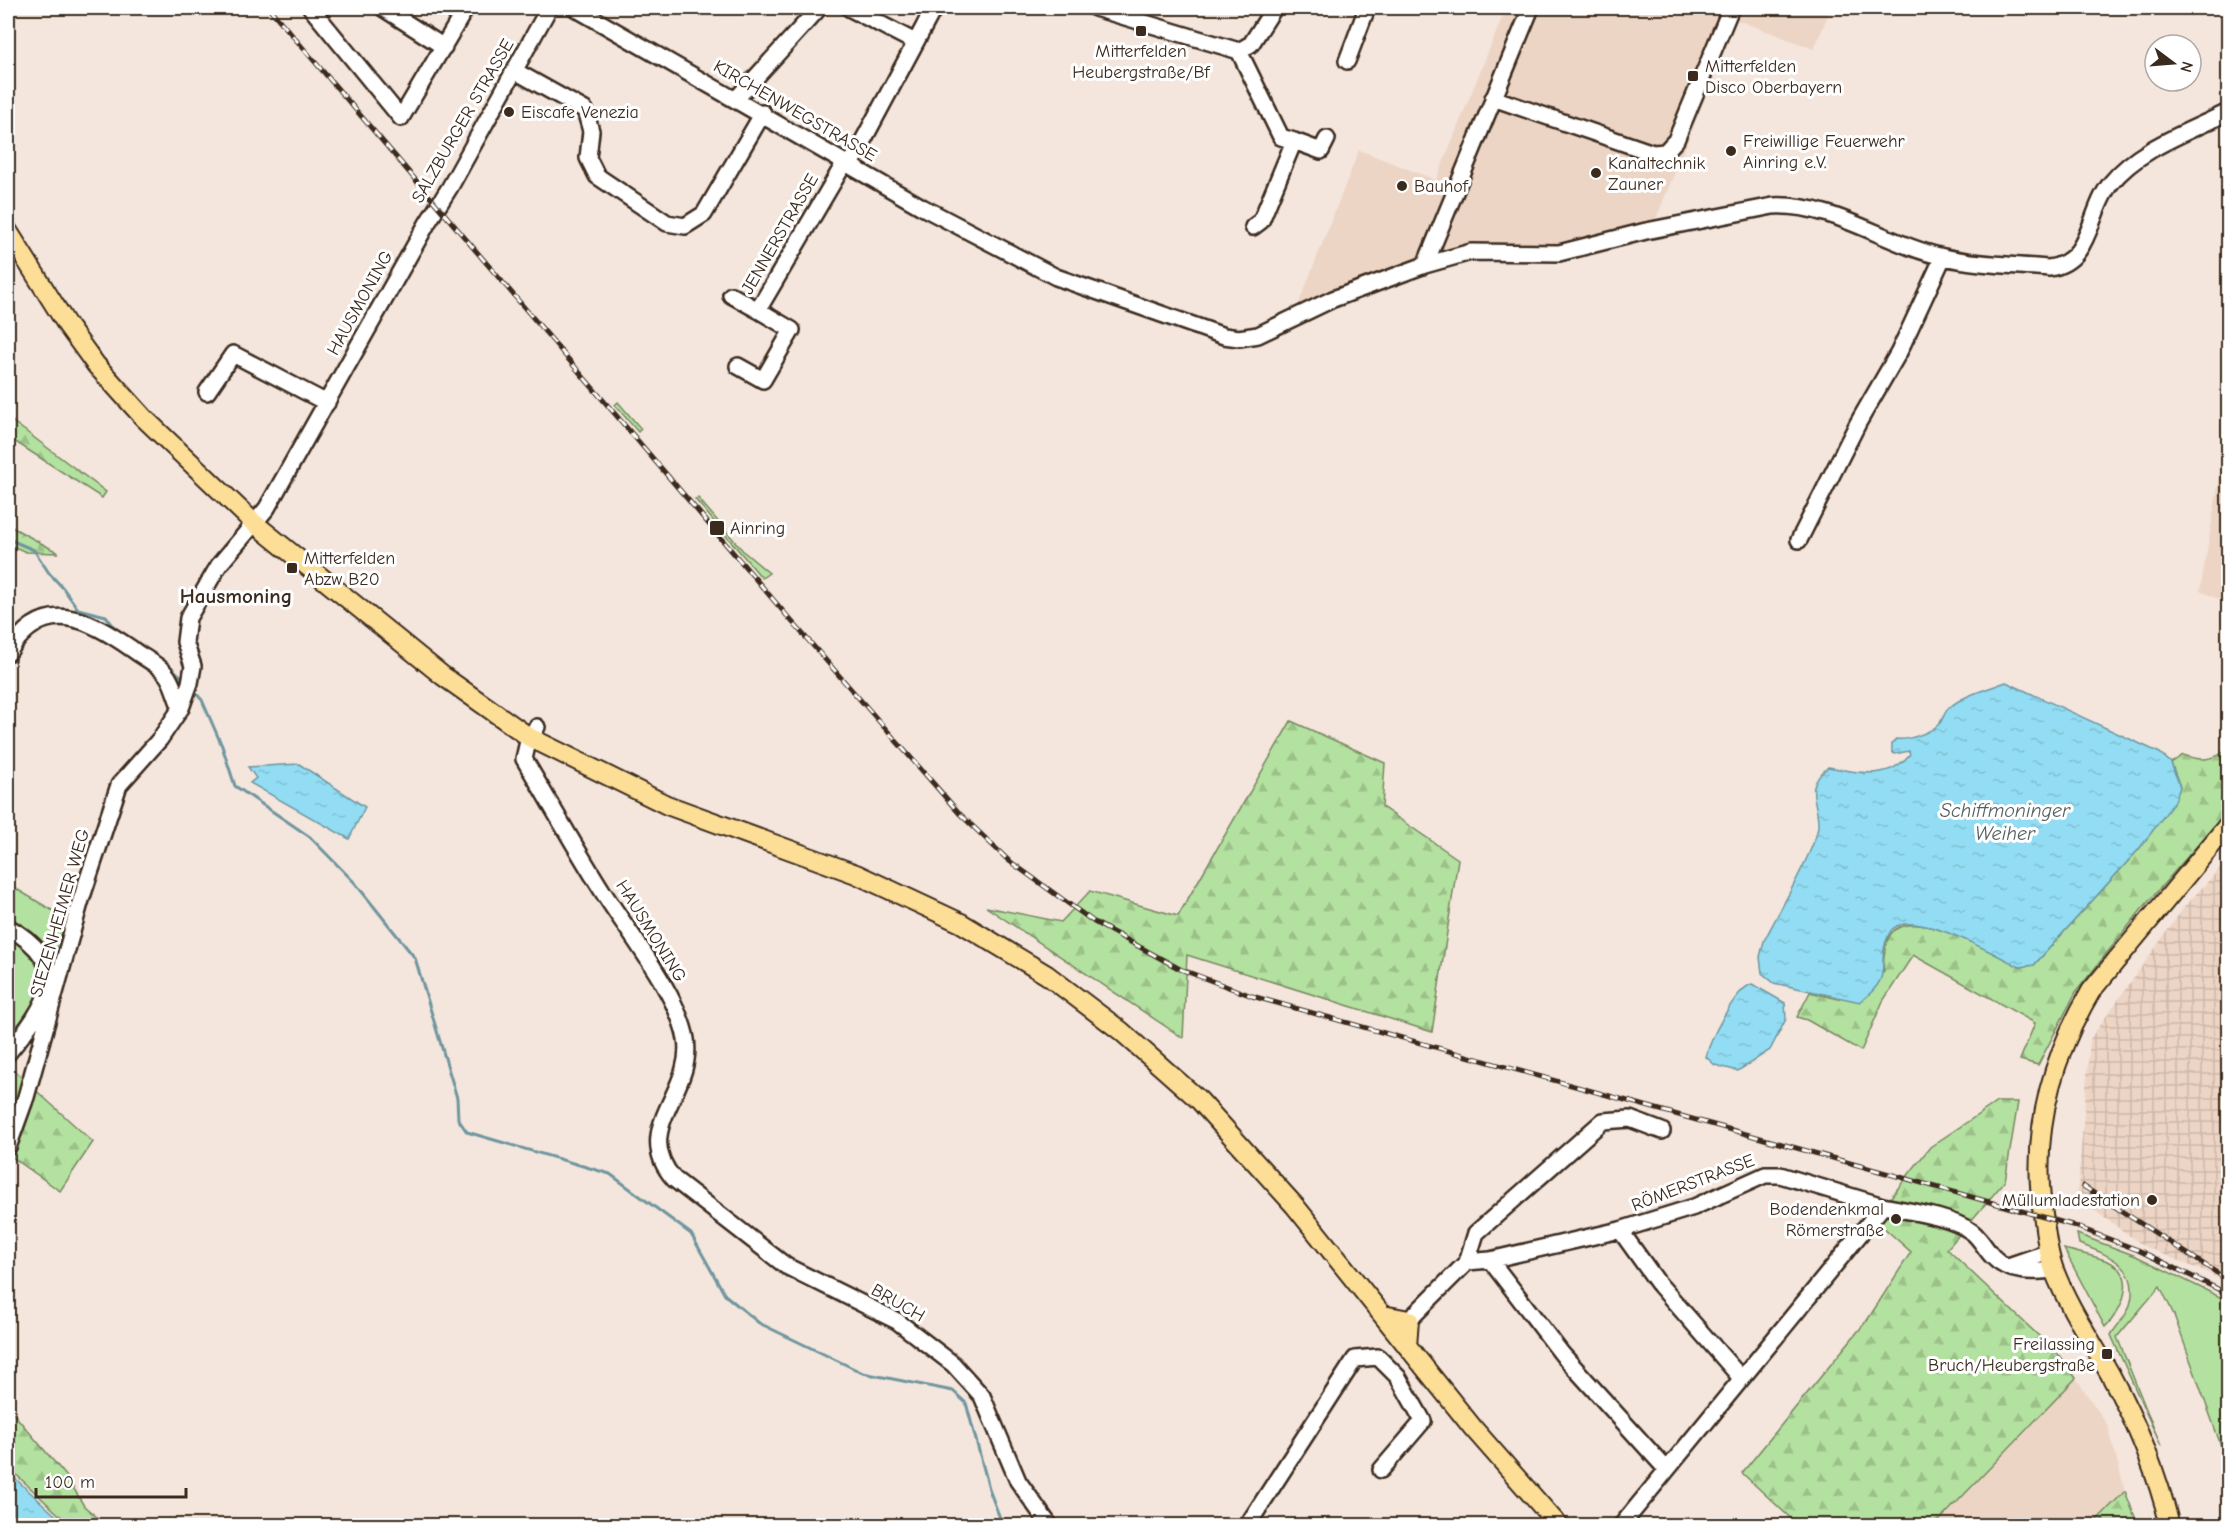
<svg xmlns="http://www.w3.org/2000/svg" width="2236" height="1533" viewBox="0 0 2236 1533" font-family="'Comic Neue',sans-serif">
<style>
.built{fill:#edd5c5}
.industrial{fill:url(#industrial-grid)}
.green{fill:#b3e1a0;stroke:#77865f;stroke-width:1.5}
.forest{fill:url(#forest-firs);stroke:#77865f;stroke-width:1.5}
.water{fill:url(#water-ripples);stroke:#6f959e;stroke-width:1.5}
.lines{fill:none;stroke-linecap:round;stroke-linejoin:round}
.stream{stroke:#6f959e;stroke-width:3}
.minor-casing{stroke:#3b2a1e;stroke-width:20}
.major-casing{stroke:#3b2a1e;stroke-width:22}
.minor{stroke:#fff;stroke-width:15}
.major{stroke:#fdde96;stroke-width:18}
.rail-casing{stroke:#3b2a1e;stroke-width:5}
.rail{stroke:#fff;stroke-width:3;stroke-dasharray:9;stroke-linecap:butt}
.poi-dot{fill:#3b2a1e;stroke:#fff;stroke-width:2}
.labels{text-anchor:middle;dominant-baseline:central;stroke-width:6;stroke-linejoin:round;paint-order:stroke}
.poi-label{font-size:18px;fill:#3b2a1e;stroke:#fff;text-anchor:start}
.street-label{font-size:18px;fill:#3b2a1e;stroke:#fff}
.water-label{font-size:20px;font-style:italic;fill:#55605e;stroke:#fff}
.quarter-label{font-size:21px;font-weight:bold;fill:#3b2a1e;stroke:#fff}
</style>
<defs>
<pattern id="industrial-grid" width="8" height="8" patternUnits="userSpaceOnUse" patternTransform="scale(1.5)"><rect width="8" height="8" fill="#edd5c5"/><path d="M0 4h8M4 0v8" fill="none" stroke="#ccb7a9"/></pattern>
<pattern id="forest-firs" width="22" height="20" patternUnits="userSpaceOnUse" patternTransform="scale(1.5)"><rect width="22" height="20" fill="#b3e1a0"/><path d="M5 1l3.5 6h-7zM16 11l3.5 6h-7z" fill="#9bc189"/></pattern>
<pattern id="water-ripples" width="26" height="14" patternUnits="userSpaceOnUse" patternTransform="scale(1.5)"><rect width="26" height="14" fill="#92ddf3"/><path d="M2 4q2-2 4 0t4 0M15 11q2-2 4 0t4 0" fill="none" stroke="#7fbed0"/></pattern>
</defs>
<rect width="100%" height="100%" fill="#f4e6dd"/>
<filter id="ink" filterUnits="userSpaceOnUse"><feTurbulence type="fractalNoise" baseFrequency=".0167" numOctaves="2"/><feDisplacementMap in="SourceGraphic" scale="12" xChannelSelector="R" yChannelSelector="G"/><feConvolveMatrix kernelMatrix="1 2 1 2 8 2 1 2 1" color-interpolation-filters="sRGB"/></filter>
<g filter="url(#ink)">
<path class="built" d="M1506,8H1831L1814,49L1737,20L1653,226L1569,246L1492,243L1452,248L1424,256L1297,308L1359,150L1436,180Z
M2228,428V603L2200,591Z
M2076,1378L2108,1426L2125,1491L2092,1525L1935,1526Z"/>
<path class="industrial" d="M2228,860V1282L2144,1246L2077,1198L2090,1039L2185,906Z"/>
<path class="green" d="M618,402L641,429L638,432L615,405Z
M698,498L744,552L769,573L762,578L695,499Z
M8,884L72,922L51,991L8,1053Z
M2077,1234L2136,1256L2228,1301V1465L2174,1315L2160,1286L2117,1337L2161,1446L2111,1335C2116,1326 2125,1318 2129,1308C2143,1267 2109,1255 2079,1244Z
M2064,1249C2078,1253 2096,1256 2110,1262C2139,1276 2121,1312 2105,1327Z"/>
<path class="forest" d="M8,418L106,492L102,498L8,437Z
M8,525L59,553L26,552L8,544Z
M1291,721L1385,763L1382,807L1458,859L1432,1032L1187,955L1183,1038L986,907L1061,922L1090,891L1178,916Z
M2228,749V810L2142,909L2076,992L2038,1065L2020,1060L2035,1023L1913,955L1883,1001L1861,1051L1807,1020L1797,1017L1810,992L1838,999L1884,972C1882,962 1884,955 1886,945C1897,894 1994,954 2020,967L2034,965L2139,849L2174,801L2180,787L2171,763L2183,755C2201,761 2213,761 2228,749Z
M8,1065L93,1142L60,1191L8,1154Z
M1997,1102H2018L2005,1181L1947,1249L2058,1354L2076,1378L1935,1525H1798L1742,1473L1868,1319L1911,1252L1874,1219L1930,1147Z
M8,1407L67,1477L84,1506L106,1525H70L8,1467Z
M2125,1491L2138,1525H2092Z"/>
<path class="water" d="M2006,682L2160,753L2171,763L2180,787L2175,801L2139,849L2034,965L2020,967C1999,957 1904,901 1889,934C1874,966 1897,974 1860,1002L1774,983L1762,973L1760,957L1764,941C1775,919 1817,846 1818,826C1819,799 1802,790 1828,767C1858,772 1888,782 1910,754L1909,751L1895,754L1892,752V744L1896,739C1907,741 1930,733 1939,724C1943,720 1944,712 1949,708C1963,695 1988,689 2006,682Z
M299,764L365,807L349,839L250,783L256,778L248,767Z
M1752,984L1785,1003L1786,1019L1770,1050L1738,1071L1715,1065L1706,1057C1710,1039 1735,989 1752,984Z
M8,1472L66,1525H8Z"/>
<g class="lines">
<path class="stream" d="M8,539L34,550L49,573L63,588L78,609L106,616L117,631
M170,667L185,680
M193,690L202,700L222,746L235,786L310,837L355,883L415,958L457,1098L458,1119L467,1132L610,1174L691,1234L725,1295L759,1323L863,1373L953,1391L966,1403L990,1492L1003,1526"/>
<g class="minor-casing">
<path id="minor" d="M311,8L401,118L466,8
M383,8L444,47
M575,8L922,207L1056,277L1224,336L1239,338L1258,335L1333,299L1425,265L1471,252L1559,253L1646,231L1773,206C1834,203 1886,245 1944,257C1977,265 2015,265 2049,268C2092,262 2088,211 2111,183C2139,148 2189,132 2228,112
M849,8L915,42
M1095,8L1239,51L1251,44L1274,8
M1239,51L1281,137L1294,141L1261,221L1253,227
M1347,61L1367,8
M515,71L585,110L591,131L588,158L597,176L667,223L685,226L704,214L763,113
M737,98L819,8
M1493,98L1653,153L1665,152L1676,140L1731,8
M1294,141L1321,151L1327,139
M850,165L934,8
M1425,265L1531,8
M731,295L758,310
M738,366L763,380L792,330L758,310L845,162
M207,392L233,354L327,403
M1799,540L1858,423L1899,352L1943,257
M8,653C43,595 87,618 132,649C142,657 158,664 166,674C173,682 176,698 181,708
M537,727L529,737L524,759C550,803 576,849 603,892C628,932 678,994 686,1039C695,1092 630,1129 674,1179L786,1266L897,1321L953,1364L982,1396L1018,1481L1050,1526
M8,927C76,966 47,1005 8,1053
M8,1147L26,1097L80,903L119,785L160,739L181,708L190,683L193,666L185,642L188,618L219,565L267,508L428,222L450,187L549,8
M1883,1206C1908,1211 1953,1217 1972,1232C1980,1238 1986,1250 1993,1257C2009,1274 2033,1272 2054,1270
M1620,1230L1658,1283L1741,1378
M1490,1260L1562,1354L1666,1469
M1467,1262L1476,1233L1603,1121L1630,1119L1662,1131
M2008,1266L2049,1252
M1409,1320L1467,1262L1490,1260L1620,1230L1694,1207L1765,1175H1780L1883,1206L1621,1526
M1247,1526L1355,1359L1378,1357L1398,1377L1423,1421L1381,1470"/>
</g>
<g class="major-casing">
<path id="major" d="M8,231L67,325L96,365L144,418L254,523L443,676L529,737L667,805L856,874L961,923L1047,975L1121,1031L1199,1100L1295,1206L1473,1428L1559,1526
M1383,1315L1409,1320L1407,1346
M2170,1526C2157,1472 2136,1422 2110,1374C2091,1340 2068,1307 2054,1270C2048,1254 2046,1237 2044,1221C2030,1139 2049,1062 2091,991L2228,825"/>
</g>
<use href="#minor" class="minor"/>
<use href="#major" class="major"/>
<g class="rail-casing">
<path id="rail" d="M269,8L788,617L960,814L1008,860L1094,922L1180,969L1252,996L2072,1225L2138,1250L2228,1294
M2083,1186L2228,1280"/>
</g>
<use href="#rail" class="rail"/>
</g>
</g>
<g class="poi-dot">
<rect x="1135" y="25" width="12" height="12" rx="3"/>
<rect x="1687" y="70" width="12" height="12" rx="3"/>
<circle cx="509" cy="112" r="6"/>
<circle cx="1731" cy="151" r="6"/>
<circle cx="1596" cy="173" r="6"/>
<circle cx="1402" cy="186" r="6"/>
<rect x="709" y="520" width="16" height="16" rx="3"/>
<rect x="286" y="562" width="12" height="12" rx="3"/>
<circle cx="2152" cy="1200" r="6"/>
<circle cx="1896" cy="1219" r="6"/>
<rect x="2101" y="1348" width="12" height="12" rx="3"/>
</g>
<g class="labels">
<g class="poi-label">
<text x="1141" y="51" text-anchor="middle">Mitterfelden<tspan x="1141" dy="21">Heubergstraße/Bf</tspan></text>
<text x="1705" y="66">Mitterfelden<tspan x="1705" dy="21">Disco Oberbayern</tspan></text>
<text x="521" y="112">Eiscafe Venezia</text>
<text x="1743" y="141">Freiwillige Feuerwehr<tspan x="1743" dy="21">Ainring e.V.</tspan></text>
<text x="1608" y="163">Kanaltechnik<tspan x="1608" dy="21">Zauner</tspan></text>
<text x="1414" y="186">Bauhof</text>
<text x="730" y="528">Ainring</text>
<text x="304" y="558">Mitterfelden<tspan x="304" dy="21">Abzw B20</tspan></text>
<text x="2140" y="1200" text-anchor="end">Müllumladestation</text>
<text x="1884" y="1209" text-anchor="end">Bodendenkmal<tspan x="1884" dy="21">Römerstraße</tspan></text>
<text x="2095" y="1344" text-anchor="end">Freilassing<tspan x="2095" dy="21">Bruch/Heubergstraße</tspan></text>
</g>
<g class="street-label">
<text transform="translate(795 111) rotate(30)">KIRCHENWEGSTRASSE</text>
<text transform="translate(463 121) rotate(-60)">SALZBURGER STRASSE</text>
<text transform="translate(780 234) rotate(-60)">JENNERSTRASSE</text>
<text transform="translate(360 303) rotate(-61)">HAUSMONING</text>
<text transform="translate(60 913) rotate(-74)">SIEZENHEIMER WEG</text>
<text transform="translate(651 931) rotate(58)">HAUSMONING</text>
<text transform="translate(1693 1183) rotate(-21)">RÖMERSTRASSE</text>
<text transform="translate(898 1303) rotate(30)">BRUCH</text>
</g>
<g class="water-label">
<text x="2005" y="810">Schiffmoninger<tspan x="2005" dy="23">Weiher</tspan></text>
</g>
<g class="quarter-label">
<text x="236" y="596">Hausmoning</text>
</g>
</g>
<rect width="2236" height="1533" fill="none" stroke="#fff" stroke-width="30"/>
<rect x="15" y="15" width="2206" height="1503" fill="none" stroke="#3b2a1e" stroke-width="2" filter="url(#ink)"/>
<g transform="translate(2173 63) rotate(106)"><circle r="28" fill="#ffffff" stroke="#b1aaa5" stroke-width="1.5"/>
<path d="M0-4.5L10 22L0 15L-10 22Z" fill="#3b2a1e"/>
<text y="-9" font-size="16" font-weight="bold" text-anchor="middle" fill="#3b2a1e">N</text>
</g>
<path d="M36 1488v9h150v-9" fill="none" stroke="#3b2a1e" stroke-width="3"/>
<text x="45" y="1488" font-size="18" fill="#3b2a1e" stroke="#ffffff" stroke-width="4.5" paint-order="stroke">100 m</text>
</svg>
